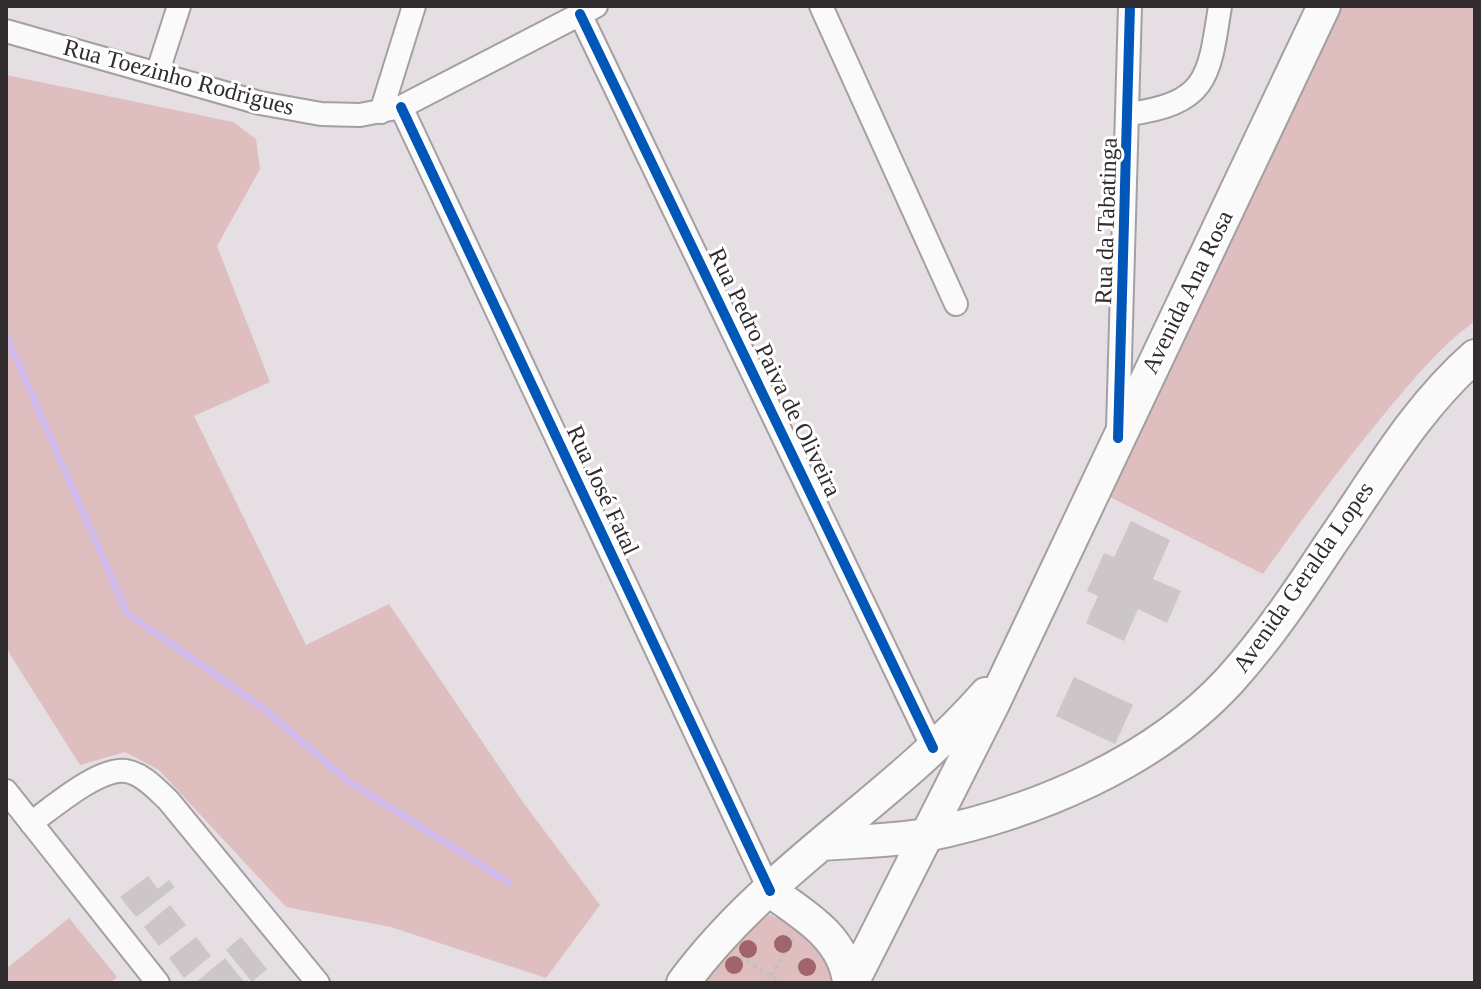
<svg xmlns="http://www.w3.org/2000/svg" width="1481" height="989" viewBox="0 0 1481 989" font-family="'Times New Roman',serif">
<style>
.green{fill:#debebe}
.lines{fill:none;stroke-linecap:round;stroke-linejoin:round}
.stream{stroke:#d1bbec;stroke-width:7}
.building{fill:#ccc6c8}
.minor-casing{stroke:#a49fa2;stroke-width:26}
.secondary-casing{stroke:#a49fa2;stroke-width:36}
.path{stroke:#c3c0c2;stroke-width:4;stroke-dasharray:4 4;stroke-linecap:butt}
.minor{stroke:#fbfafb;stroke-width:22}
.secondary{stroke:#fbfafb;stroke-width:32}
.cycleway-casing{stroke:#fff;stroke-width:15}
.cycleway{stroke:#0057b8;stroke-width:10}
.tree{fill:#a0646d}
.labels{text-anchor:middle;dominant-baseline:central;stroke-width:6;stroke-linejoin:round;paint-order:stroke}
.street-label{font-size:24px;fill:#312c2e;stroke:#fff}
</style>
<rect width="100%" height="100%" fill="#e5dee2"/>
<path class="green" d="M1338,6H1475V321C1440,346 1413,380 1385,413C1342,465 1302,519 1263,574L1104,494Z
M6,75L233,122L256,139L260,169L217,246L270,382L194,416L306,645L389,604L525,805L600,905L546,978L391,927L286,907L159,770L125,752L80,765L11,656L6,646Z
M770,915C800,926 818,947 836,972L832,983H698L760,916Z
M69,918L117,977L110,983H6V969Z"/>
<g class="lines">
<path class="stream" d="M6,335L127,613L263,708L348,781L508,882"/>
</g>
<path class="building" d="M1131,521L1170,540L1153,579L1181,591L1167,623L1138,609L1124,641L1086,623L1098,596L1087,591L1104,553L1114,557Z
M1074,677L1133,705L1115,744L1056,716Z
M148,876L158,889L169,880L175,887L136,917L120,897Z
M170,905L186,925L159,946L144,927Z
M196,937L211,956L184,978L169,958Z
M241,937L267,969L252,982L226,950Z
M225,958L245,983H195Z"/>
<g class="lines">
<g class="minor-casing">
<path id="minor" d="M821,6L956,304
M580,14L933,748
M6,31L260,103L321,114L360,115L401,107L596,6
M158,71L179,6
M401,107L770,891
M381,112L414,6
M1129,114C1207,103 1209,79 1220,6
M1118,429L1130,6
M6,791L158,983
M31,823C52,808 99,767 126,771C143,774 156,789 168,800L318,983"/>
</g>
<g class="secondary-casing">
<path id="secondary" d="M823,844C857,841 892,841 926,835C1034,813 1154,763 1230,680C1268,638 1300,590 1331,543C1377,477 1414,410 1475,356
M770,891C803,914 845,938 849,983
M683,983C766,870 894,799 986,694
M852,983L993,704L1324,6"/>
</g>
<path class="path" d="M740,956L781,983
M767,983L793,939"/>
<use href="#minor" class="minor"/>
<use href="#secondary" class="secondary"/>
<g class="cycleway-casing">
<path id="cycleway" d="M580,14L933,748
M401,107L770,891
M1118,438L1130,6"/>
</g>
<use href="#cycleway" class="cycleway"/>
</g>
<g class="tree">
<circle cx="783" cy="944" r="9"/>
<circle cx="748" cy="949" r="9"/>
<circle cx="734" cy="965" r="9"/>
<circle cx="807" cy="967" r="9"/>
</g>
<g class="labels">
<g class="street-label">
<text transform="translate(179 77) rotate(15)">Rua Toezinho Rodrigues</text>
<text transform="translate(1106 221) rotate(-88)">Rua da Tabatinga</text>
<text transform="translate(1187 292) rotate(-64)">Avenida Ana Rosa</text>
<text transform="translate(775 372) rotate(64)">Rua Pedro Paiva de Oliveira</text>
<text transform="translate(603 490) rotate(65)">Rua José Fatal</text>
<text transform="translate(1303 577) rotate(-55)">Avenida Geralda Lopes</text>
</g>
</g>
<rect width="1481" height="989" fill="none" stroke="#312c2e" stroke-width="16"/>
</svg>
